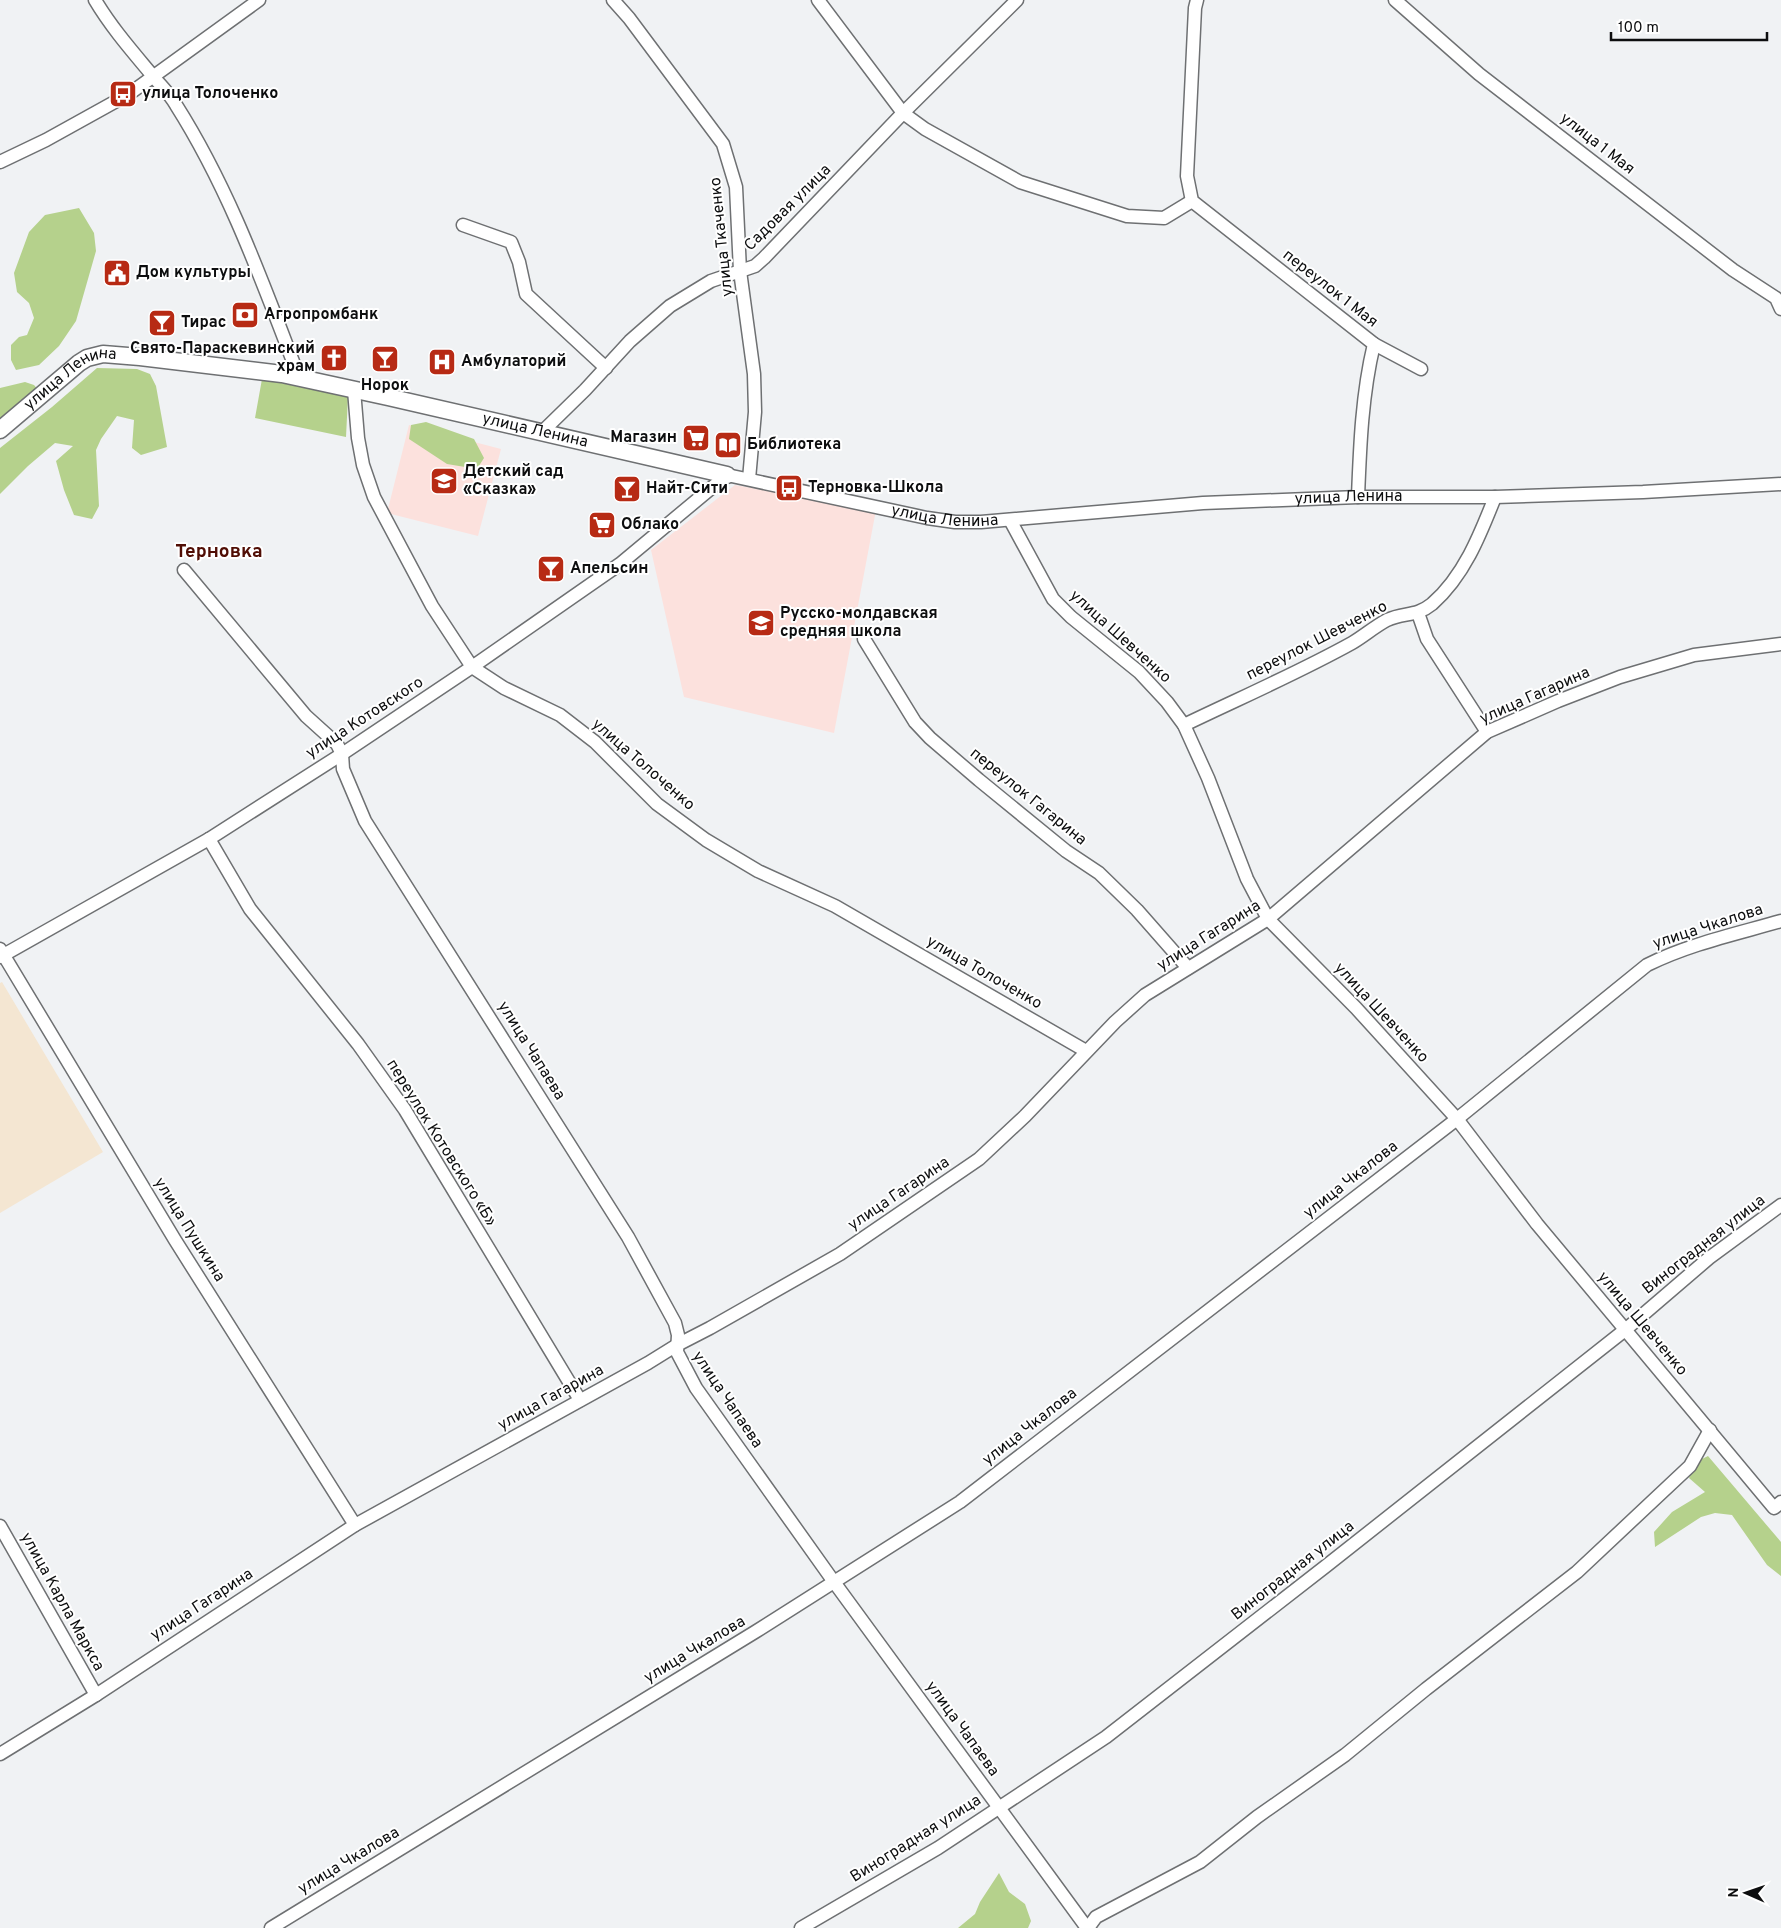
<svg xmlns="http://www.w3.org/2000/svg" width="1781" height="1928" viewBox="0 0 1781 1928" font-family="Overpass,sans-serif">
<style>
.commercial{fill:#f4e6d2}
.education{fill:#fce1dd}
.green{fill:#b5d18c}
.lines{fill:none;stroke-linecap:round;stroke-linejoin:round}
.minor-casing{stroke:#6e7072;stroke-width:15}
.tertiary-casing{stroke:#6e7072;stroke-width:19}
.minor{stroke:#fff;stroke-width:12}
.tertiary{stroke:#fff;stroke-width:16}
.labels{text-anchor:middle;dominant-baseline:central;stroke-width:4;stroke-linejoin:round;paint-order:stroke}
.poi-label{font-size:16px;font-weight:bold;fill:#0d0e0f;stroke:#fff;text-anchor:start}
.street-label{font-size:16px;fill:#0d0e0f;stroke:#fff}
.quarter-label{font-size:19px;font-weight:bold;fill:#500d04;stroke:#fff}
</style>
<rect width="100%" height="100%" fill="#f0f2f4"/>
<path class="commercial" d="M2,982L103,1152L0,1213V983Z"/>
<path class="education" d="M409,425L501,449L478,536L387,513Z
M735,485L876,510L834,733L684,697L651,550Z"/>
<path class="green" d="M79,208L94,233L96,251L76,321L59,346L39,365L16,370L11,360V345L19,337L27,335L34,318L29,303L17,292L14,273L29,232L45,215Z
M97,368L137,369L150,374L156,386L167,447L141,455L132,448L134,420L117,416L101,439L96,450L99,506L92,519L74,515L64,490L56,461L73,446L55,443L28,466L0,494V448L52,407Z
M262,379L348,397L346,437L255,418Z
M25,382L34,385L39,391L0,423V388Z
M426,422L474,439L484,458L477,469L447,464L409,439L411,425Z
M1708,1456L1781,1542V1576L1767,1565L1732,1515L1715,1513L1701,1517L1655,1547L1654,1532L1672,1512L1705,1492L1689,1478L1696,1462Z
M999,1873L1009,1892L1025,1904L1031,1921L1028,1928H958L975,1914L980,1902Z"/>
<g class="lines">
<g class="minor-casing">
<g id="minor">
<path d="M95,0C111,27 132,51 152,75C160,85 170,94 176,105C230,190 263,284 299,377"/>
<path d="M613,0L629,18L723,144L736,187L740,271L754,374L755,412L749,479"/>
<path d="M818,0L903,113L925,129L1020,182L1127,216L1164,218L1192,201"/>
<path d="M1197,0L1195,8L1187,176L1192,201L1374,344C1362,394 1360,445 1358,497"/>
<path d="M1395,0L1479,74L1733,270L1776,298L1781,309"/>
<path d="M0,162L46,140L129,94L259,0"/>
<path d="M463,225L511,242L519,262L526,294L606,368"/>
<path d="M1374,344L1421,369"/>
<path d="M354,390L358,438L363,465L374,497L432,606L472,667L504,688L560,715L595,742L657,804L706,840L758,871L835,906L1086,1051"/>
<path d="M542,432L585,390L630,341L670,306L711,281L755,266L764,258L903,113L1017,0"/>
<path d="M1010,520L1053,599L1071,617L1139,672L1167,702L1184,725L1208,778L1247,879L1268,919L1356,1008L1457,1119L1537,1224L1774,1508L1781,1502"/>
<path d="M184,570L306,716L337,744L342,754L343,769L365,821L628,1237L675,1323L678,1335L677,1352L696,1388L834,1582L1087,1928"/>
<path d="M1418,613L1427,639L1487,732"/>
<path d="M864,639L915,722L930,738L979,780L1066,851L1099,873L1137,910L1188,968"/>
<path d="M1184,725C1240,698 1298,673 1352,643C1364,636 1374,627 1387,620C1404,612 1416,617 1432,604C1464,576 1480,535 1495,497"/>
<path d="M209,839L250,909L358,1044L405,1110L580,1400"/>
<path d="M0,949L175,1240L355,1525"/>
<path id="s1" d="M0,957L209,839L342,754L472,667L620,564L727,475L927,518L955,522H981L1203,503L1358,497H1495L1643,492L1781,484"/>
<path d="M0,1526L96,1695"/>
<path d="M0,1754L96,1695L355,1525L648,1363L677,1345L710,1328L840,1254L979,1159L1025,1116L1115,1022L1145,995L1268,919L1487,732L1558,701L1620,677L1694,655L1781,644"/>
<path d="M271,1928L755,1632L960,1502L1457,1119L1647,965C1689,944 1736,934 1781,921"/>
<path d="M801,1928L938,1848L1106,1737L1326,1566L1625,1330L1709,1258L1781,1205"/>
<path d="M1088,1928L1096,1917L1200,1862L1257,1817L1345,1755L1426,1689L1577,1572L1690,1466L1710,1430"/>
</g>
</g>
<g class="tertiary-casing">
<g id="tertiary">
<path id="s2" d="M0,430L79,363L87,358L103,354L140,357L282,374L388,397L727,475"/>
</g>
</g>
<use href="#minor" class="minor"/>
<use href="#tertiary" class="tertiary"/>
</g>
<defs>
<g id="bus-square" transform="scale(1.4375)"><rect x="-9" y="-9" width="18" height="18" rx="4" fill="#b72a14" stroke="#fff"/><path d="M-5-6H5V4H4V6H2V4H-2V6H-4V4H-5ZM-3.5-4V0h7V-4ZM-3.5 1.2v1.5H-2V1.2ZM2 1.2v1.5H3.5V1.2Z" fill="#fff"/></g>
<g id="civic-square" transform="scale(1.4375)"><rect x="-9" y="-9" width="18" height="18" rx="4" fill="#b72a14" stroke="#fff"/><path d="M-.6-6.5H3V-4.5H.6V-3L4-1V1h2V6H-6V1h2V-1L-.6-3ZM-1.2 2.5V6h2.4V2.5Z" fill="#fff"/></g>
<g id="bank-square" transform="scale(1.4375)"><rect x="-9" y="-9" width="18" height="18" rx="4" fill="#b72a14" stroke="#fff"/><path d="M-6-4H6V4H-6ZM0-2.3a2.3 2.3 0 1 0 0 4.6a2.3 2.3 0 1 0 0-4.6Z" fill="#fff"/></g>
<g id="bar-square" transform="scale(1.4375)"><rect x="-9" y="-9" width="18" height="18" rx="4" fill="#b72a14" stroke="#fff"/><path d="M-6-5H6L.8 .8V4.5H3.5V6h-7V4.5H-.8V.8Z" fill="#fff"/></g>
<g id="church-square" transform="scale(1.4375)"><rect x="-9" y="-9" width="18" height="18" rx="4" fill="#b72a14" stroke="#fff"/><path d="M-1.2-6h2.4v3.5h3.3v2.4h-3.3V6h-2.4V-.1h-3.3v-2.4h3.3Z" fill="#fff"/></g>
<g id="hospital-square" transform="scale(1.4375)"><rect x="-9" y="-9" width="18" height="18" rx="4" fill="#b72a14" stroke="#fff"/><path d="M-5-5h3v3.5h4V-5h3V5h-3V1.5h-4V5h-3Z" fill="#fff"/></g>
<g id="supermarket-square" transform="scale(1.4375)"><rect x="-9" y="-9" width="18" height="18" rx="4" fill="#b72a14" stroke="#fff"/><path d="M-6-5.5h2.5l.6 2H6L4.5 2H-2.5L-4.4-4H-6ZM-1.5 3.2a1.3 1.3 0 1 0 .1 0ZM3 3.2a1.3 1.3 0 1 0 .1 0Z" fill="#fff"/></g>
<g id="library-square" transform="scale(1.4375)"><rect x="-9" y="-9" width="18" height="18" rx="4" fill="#b72a14" stroke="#fff"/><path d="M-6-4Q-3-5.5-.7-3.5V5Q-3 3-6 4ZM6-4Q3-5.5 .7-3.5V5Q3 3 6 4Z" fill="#fff"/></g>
<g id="school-square" transform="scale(1.4375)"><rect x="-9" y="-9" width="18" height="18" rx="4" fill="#b72a14" stroke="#fff"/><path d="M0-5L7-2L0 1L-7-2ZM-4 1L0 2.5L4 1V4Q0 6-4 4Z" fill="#fff"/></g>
</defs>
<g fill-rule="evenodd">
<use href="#bus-square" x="123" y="94"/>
<use href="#civic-square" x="117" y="273"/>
<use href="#bank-square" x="245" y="315"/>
<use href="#bar-square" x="162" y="323"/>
<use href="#church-square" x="334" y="358"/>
<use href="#bar-square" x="385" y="359"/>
<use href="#hospital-square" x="442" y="362"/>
<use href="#supermarket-square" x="696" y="438"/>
<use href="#library-square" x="728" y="445"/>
<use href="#school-square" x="444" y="481"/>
<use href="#bus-square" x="789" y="488"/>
<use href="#bar-square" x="627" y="489"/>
<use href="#supermarket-square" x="602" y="525"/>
<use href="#bar-square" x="551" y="569"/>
<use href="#school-square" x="761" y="623"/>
</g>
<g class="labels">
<g class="poi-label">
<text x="142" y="94">улица Толоченко</text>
<text x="136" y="273">Дом культуры</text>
<text x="264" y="315">Агропромбанк</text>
<text x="181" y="323">Тирас</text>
<text x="315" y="349" text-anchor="end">Свято-Параскевинский<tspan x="315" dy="18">храм</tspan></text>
<text x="461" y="362">Амбулаторий</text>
<text x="385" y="386" text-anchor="middle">Норок</text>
<text x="677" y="438" text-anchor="end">Магазин</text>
<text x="747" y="445">Библиотека</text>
<text x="463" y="472">Детский сад<tspan x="463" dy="18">«Сказка»</tspan></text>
<text x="808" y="488">Терновка-Школа</text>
<text x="646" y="489">Найт-Сити</text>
<text x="621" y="525">Облако</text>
<text x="570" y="569">Апельсин</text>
<text x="780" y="614">Русско-молдавская<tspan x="780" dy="18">средняя школа</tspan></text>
</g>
<g class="street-label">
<text transform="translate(1597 144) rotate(38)">улица 1 Мая</text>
<text transform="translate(788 208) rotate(-45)">Садовая улица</text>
<text transform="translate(722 237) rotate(-96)">улица Ткаченко</text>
<text transform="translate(1330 289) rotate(38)">переулок 1 Мая</text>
<text stroke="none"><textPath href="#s2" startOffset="89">улица Ленина</textPath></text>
<text stroke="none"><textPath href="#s2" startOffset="569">улица Ленина</textPath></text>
<text stroke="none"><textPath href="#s1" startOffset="1501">улица Ленина</textPath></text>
<text stroke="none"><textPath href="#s1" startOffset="1096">улица Ленина</textPath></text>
<text transform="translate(1120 637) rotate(42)">улица Шевченко</text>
<text transform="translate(1317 641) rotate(-27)">переулок Шевченко</text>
<text transform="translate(1535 696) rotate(-24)">улица Гагарина</text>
<text transform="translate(365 718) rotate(-33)">улица Котовского</text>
<text transform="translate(643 765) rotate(41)">улица Толоченко</text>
<text transform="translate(1028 797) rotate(39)">переулок Гагарина</text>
<text transform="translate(1708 927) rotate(-18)">улица Чкалова</text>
<text transform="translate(1209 936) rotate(-32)">улица Гагарина</text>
<text transform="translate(984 973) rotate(30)">улица Толоченко</text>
<text transform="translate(1381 1013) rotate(47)">улица Шевченко</text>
<text transform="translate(531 1051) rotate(58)">улица Чапаева</text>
<text transform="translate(441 1143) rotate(58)">переулок Котовского «Б»</text>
<text transform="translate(1351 1180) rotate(-38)">улица Чкалова</text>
<text transform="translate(899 1194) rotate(-34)">улица Гагарина</text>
<text transform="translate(189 1230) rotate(58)">улица Пушкина</text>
<text transform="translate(1704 1245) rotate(-38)">Виноградная улица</text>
<text transform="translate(1642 1324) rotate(50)">улица Шевченко</text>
<text transform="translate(551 1398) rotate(-29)">улица Гагарина</text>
<text transform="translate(727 1400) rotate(56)">улица Чапаева</text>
<text transform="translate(1030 1427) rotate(-38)">улица Чкалова</text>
<text transform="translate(1293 1571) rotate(-38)">Виноградная улица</text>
<text transform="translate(62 1602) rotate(61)">улица Карла Маркса</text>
<text transform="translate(202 1605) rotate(-33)">улица Гагарина</text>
<text transform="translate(695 1650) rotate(-31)">улица Чкалова</text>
<text transform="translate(962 1729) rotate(54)">улица Чапаева</text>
<text transform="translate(916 1839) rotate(-32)">Виноградная улица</text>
<text transform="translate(349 1861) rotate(-31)">улица Чкалова</text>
</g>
<g class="quarter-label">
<text x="219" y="552">Терновка</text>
</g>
</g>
<g transform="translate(1746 1893) rotate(272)" stroke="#ffffff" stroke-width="4" paint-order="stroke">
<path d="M0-4L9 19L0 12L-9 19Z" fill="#0d0e0f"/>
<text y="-8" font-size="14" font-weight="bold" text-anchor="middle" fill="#0d0e0f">N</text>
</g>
<path d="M1611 32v8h156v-8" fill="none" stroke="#0d0e0f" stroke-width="2.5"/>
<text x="1618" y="32" font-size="15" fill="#0d0e0f" stroke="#ffffff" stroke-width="4" paint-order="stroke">100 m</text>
</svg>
